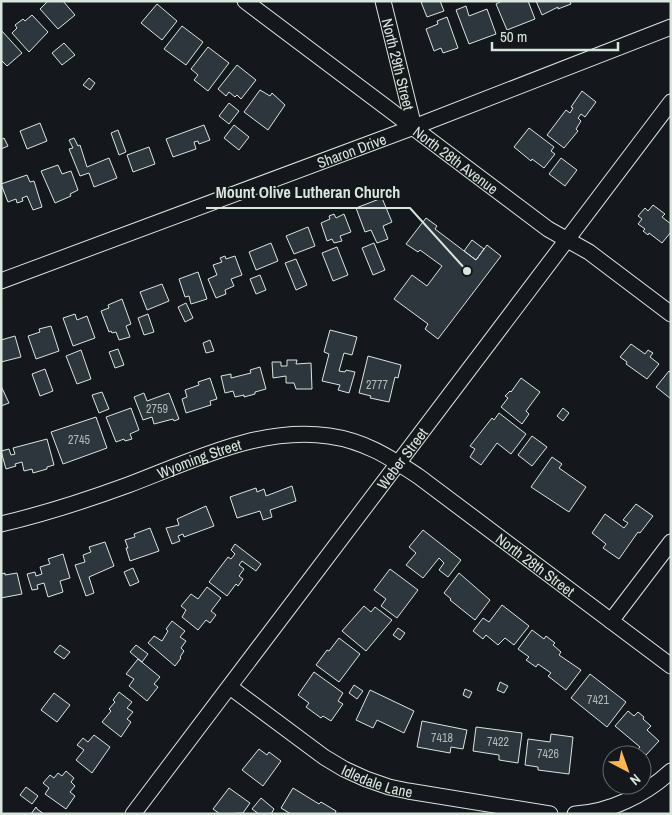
<svg xmlns="http://www.w3.org/2000/svg" width="672" height="815" viewBox="0 0 672 815" font-family="'Archivo Narrow',sans-serif">
<style>
.building{fill:#2c363c;stroke:#d8e6dc}
.lines{fill:none;stroke-linecap:round;stroke-linejoin:round}
.minor-casing{stroke:#d8e6dc;stroke-width:17}
.minor{stroke:#14181c;stroke-width:15}
.labels{text-anchor:middle;dominant-baseline:central;stroke-width:4;stroke-linejoin:round;paint-order:stroke}
.number-label{font-size:12px;fill:#adbab4}
.street-label{font-size:15px;fill:#d8e6dc;stroke:#14181c}
.leader{fill:none;stroke:#d8e6dc;stroke-width:2}
.callout-dot{fill:#d8e6dc;stroke:#14181c;stroke-width:2}
.callout-label{font-size:16px;text-anchor:middle;font-weight:bold;fill:#d8e6dc;stroke:#14181c;stroke-width:4;stroke-linejoin:round;paint-order:stroke}
</style>
<rect width="100%" height="100%" fill="#14181c"/>
<path class="building" d="M48,1H63L75,15L58,29L40,9Z
M425,1H440L444,11L427,17L421,2Z
M502,1H528L535,19L507,30L496,4Z
M536,1H570L571,4L558,9V7L542,15Z
M157,4L177,21L162,40L141,23Z
M466,6L469,16L487,9L496,34L469,44L456,10Z
M32,15L48,32L29,52L12,33L17,28L15,25L23,19L25,21Z
M447,17L458,48L443,53L441,48L434,51L426,29L438,24L437,21Z
M182,26L203,42L186,65L164,49Z
M1,30L22,53L7,66L1,60Z
M64,43L75,55L62,65L52,53Z
M208,47L229,63L208,91L194,80L198,75L191,69Z
M237,65L256,80L241,99L237,95L235,97L229,92L226,96L218,89Z
M89,78L95,83L90,90L83,85Z
M260,90L270,96L272,93L285,105L268,130L244,112Z
M582,91L596,102L585,117L581,114L578,118L581,121L576,129L578,131L564,148L547,135L566,110L570,113L573,108L571,107Z
M229,103L239,111L229,124L219,116Z
M40,123L47,141L27,149L20,131Z
M204,125L210,140L199,144L198,141L194,142L196,149L173,157L166,139Z
M234,125L249,137L239,150L224,138Z
M529,128L554,147L551,151L555,154L544,168L532,159L531,161L514,147Z
M118,130L126,152L119,155L111,133Z
M4,138L8,146L1,149V140Z
M74,138L78,146L80,145L87,167L109,158L117,178L94,187L89,173L80,176L69,149L73,148L69,140Z
M149,147L155,164L133,172L127,155Z
M561,158L577,170L565,186L549,174Z
M58,165L62,174L71,171L78,190L70,194L71,196L55,203L41,171Z
M27,175L30,182L34,181L42,207L33,210L27,196L22,198L23,201L17,203L16,199L8,202L1,184Z
M382,198L392,222L383,226L388,239L377,243L371,230L365,232L356,208Z
M653,205L665,214L662,217L671,224V232L662,243L649,233L648,235L643,231L645,229L638,224L642,219L638,216L645,208L648,211Z
M334,214L336,218L344,214L351,232L340,236L342,241L334,243L332,239L327,241L321,223L330,219L329,216Z
M426,218L437,226L435,229L476,260L487,245L501,256L438,339L425,329L428,324L394,299L412,275L427,286L442,266L420,250L418,252L406,244Z
M308,227L315,246L294,254L286,236Z
M472,240L484,249L476,260L464,251Z
M271,243L278,261L256,270L249,252Z
M374,243L385,270L373,275L362,248Z
M337,247L348,275L333,281L322,253Z
M225,256L226,259L235,256L242,275L231,279L234,286L225,290L226,294L216,298L208,279L217,275L213,265L222,262L220,258Z
M296,259L307,285L296,290L285,263Z
M198,272L207,299L191,304L189,296L185,297L179,279Z
M260,275L266,290L256,294L250,279Z
M162,284L169,301L147,310L140,292Z
M122,299L131,324L126,326L130,337L119,340L116,332L112,333L111,331L109,332L101,311L109,308L108,305Z
M186,303L193,318L185,322L178,307Z
M75,314L77,320L87,316L95,338L73,346L63,318Z
M148,314L154,332L144,335L138,318Z
M51,326L59,351L36,359L28,336L40,332L39,329Z
M330,330L357,337L352,355L344,353L339,371L345,372L346,370L355,372L349,393L338,390L340,385L322,381L329,354L324,352Z
M15,336L21,357L1,362V340Z
M210,340L214,351L206,353L203,343Z
M631,344L645,354L648,350L653,353L650,357L659,364L647,379L626,364L627,362L620,357Z
M118,349L124,365L115,368L109,352Z
M81,350L91,379L77,384L66,356Z
M368,356L401,365L398,378L395,377L389,402L370,398L371,396L359,393Z
M287,360H297L296,364L311,363L312,389H296L294,383H286V376L273,378L272,362H281V366H287Z
M260,367L266,389L255,392V394L244,397V395L235,397L233,391L225,393L221,376L231,374V378L251,373L250,370Z
M45,369L53,391L40,396L32,374Z
M669,371L671,373V399L656,387Z
M210,378L217,399L210,401L211,405L186,413L182,399L187,397L185,390L199,385L198,382Z
M521,378L540,392L526,411L529,414L522,424L501,407L508,398L505,396L510,391L511,392Z
M1,386L9,403L1,406Z
M102,392L109,409L99,413L92,395Z
M144,393L147,401L169,393L179,419L174,421L173,419L154,424L152,417L143,420L134,397Z
M131,408L139,430L130,434L132,439L125,441L124,439L116,442L106,417Z
M563,408L569,413L563,421L557,416Z
M499,413L526,434L511,454L497,443L481,465L470,457L475,449L470,446L492,418L494,420Z
M96,417L107,448L63,464L51,432Z
M532,436L547,447L532,466L518,455Z
M47,439L54,465L47,467V469L33,473L32,469L24,471L22,462L15,464L16,466L6,469L1,451L9,449L11,455L15,454L13,448Z
M552,457L562,464L559,468L586,487L569,512L531,487Z
M292,486L296,501L270,510L272,517L263,520L260,511L237,518L230,497L256,488L257,492L264,489L266,496Z
M636,504L653,516L640,533L638,532L619,559L603,548L606,544L592,533L605,514L624,528L628,523L623,520Z
M206,506L214,526L184,537L183,534L178,536L180,541L172,544L166,528L179,525L177,519Z
M150,528L159,551L130,561L126,548H128L125,540L135,537L134,534Z
M423,530L461,560L448,577L439,570L444,563L439,558L423,578L406,565L416,553L409,547Z
M105,542L114,566L89,577L94,593L86,596L75,565L85,562L83,555L91,552L89,547Z
M235,544L261,564L256,571L242,561L239,565L244,569L239,576L243,579L238,586L236,584L227,596L209,582L228,557L231,559L235,554L231,550Z
M63,554L70,578L60,581L63,592L48,597L44,583L37,585L38,589L32,590L27,574L35,572L36,576L42,574L40,567L50,564L48,559Z
M133,568L139,582L130,586L124,572Z
M390,569L418,590L397,618L381,606L386,599L374,590Z
M5,573V575L17,573L22,594L1,598V574Z
M459,573L490,600L475,620L450,600L451,599L444,593Z
M207,587L221,598L211,611L216,615L210,623L206,620L198,630L182,617L186,610L181,606L191,594L198,599Z
M502,605L529,626L514,645L505,638L498,645L486,635L483,639L473,631L483,618L489,622Z
M364,606L371,612L375,607L392,620L366,651L342,631Z
M172,621L185,631L180,637L186,641L181,648L184,651L180,657L181,658L175,666L148,643L154,636L162,641L168,631L166,629Z
M398,628L405,633L400,640L393,635Z
M532,630L544,639L546,636L555,643L553,645L561,652L559,655L581,670L566,690L548,676L551,673L538,664L536,667L526,660L529,657L518,649Z
M339,638L360,654L339,682L316,665L327,650L329,651Z
M60,645L70,652L64,659L54,652Z
M136,645L148,654L142,662L130,652Z
M138,659L160,677L154,684L158,687L147,701L129,686L134,679L126,674Z
M314,672L343,693L338,701L343,704L331,721L323,716L321,718L306,707L309,703L298,695Z
M590,674L626,702L607,727L571,698Z
M500,682L508,686L504,693L497,690Z
M354,685L363,691L357,699L349,693Z
M465,689L472,692L469,698L463,695Z
M370,690L414,711L404,733L377,720L373,728L356,720Z
M119,692L132,702L127,708L133,712L127,719L131,722L121,737L102,722L111,711L109,709L115,702L113,700Z
M54,693L70,705L57,722L41,710Z
M628,711L634,716L638,712L644,717L643,719L651,726L647,730L659,741L646,755L638,749L640,747L615,726Z
M422,721L467,730L463,749L451,747L450,753L417,747Z
M476,727L522,733L518,763L499,760V755L473,751Z
M551,734L573,737L569,774L538,770V767L525,765L528,739L550,742Z
M94,735L110,747L92,773L76,760L84,750L77,745L83,738L88,742Z
M259,749L267,755L269,752L281,761L263,786L242,770Z
M66,771L74,778L71,782L75,786L70,792L75,796L66,809L45,794L49,788L43,783L50,775L54,778L58,773L62,776Z
M26,787L38,796L32,804L20,795Z
M229,788L250,803L243,813L220,814L213,809Z
M293,788L319,804L321,802L336,811L335,814H291L281,808Z
M261,798L274,809L271,814H259L252,809Z
M36,807L37,809L44,814H31Z"/>
<g class="lines">
<g class="minor-casing">
<g id="minor">
<path id="s1" d="M245,1L548,229L589,252L671,314"/>
<path id="s2" d="M383,1L414,127"/>
<path id="s3" d="M1,281L414,127L671,27"/>
<path id="s4" d="M1,524C44,514 87,500 128,485C192,461 259,426 329,436C365,441 389,457 418,476L671,666"/>
<path d="M611,621L671,542"/>
<path id="s5" d="M230,687L324,757L344,769L366,779L389,787L408,791L550,814"/>
<path id="s6" d="M133,814L671,102"/>
<path d="M575,814C610,812 645,795 671,771"/>
</g>
</g>
<use href="#minor" class="minor"/>
</g>
<g class="labels">
<g class="number-label">
<text x="377" y="385">2777</text>
<text x="157" y="409">2759</text>
<text x="79" y="440">2745</text>
<text x="598" y="700">7421</text>
<text x="442" y="738">7418</text>
<text x="498" y="742">7422</text>
<text x="548" y="754">7426</text>
</g>
<g class="street-label">
<text stroke="none"><textPath href="#s2" startOffset="65">North 29th Street</textPath></text>
<text stroke="none"><textPath href="#s3" startOffset="374">Sharon Drive</textPath></text>
<text stroke="none"><textPath href="#s1" startOffset="264">North 28th Avenue</textPath></text>
<text stroke="none"><textPath href="#s6" startOffset="446">Weber Street</textPath></text>
<text stroke="none"><textPath href="#s4" startOffset="209">Wyoming Street</textPath></text>
<text stroke="none"><textPath href="#s4" startOffset="588">North 28th Street</textPath></text>
<text stroke="none"><textPath href="#s5" startOffset="176">Idledale Lane</textPath></text>
</g>
</g>
<path class="leader" d="M467 271L410 208H206"/>
<circle class="callout-dot" cx="467" cy="271" r="5"/>
<g class="callout-label">
<text x="308" y="198">Mount Olive Lutheran Church</text>
</g>
<rect width="672" height="815" fill="none" stroke="#d8e6dc" stroke-width="5"/>
<g transform="translate(627 770) rotate(139)"><circle r="24" fill="#14181c" stroke="#626a69"/>
<path d="M0-4L9 19L0 12L-9 19Z" fill="#ffb74d"/>
<text y="-8" font-size="14" font-weight="bold" text-anchor="middle" fill="#d8e6dc">N</text>
</g>
<path d="M492 42v8h126v-8" fill="none" stroke="#d8e6dc" stroke-width="2.5"/>
<text x="500" y="42" font-size="15" fill="#d8e6dc" stroke="#14181c" stroke-width="4" paint-order="stroke">50 m</text>
</svg>
